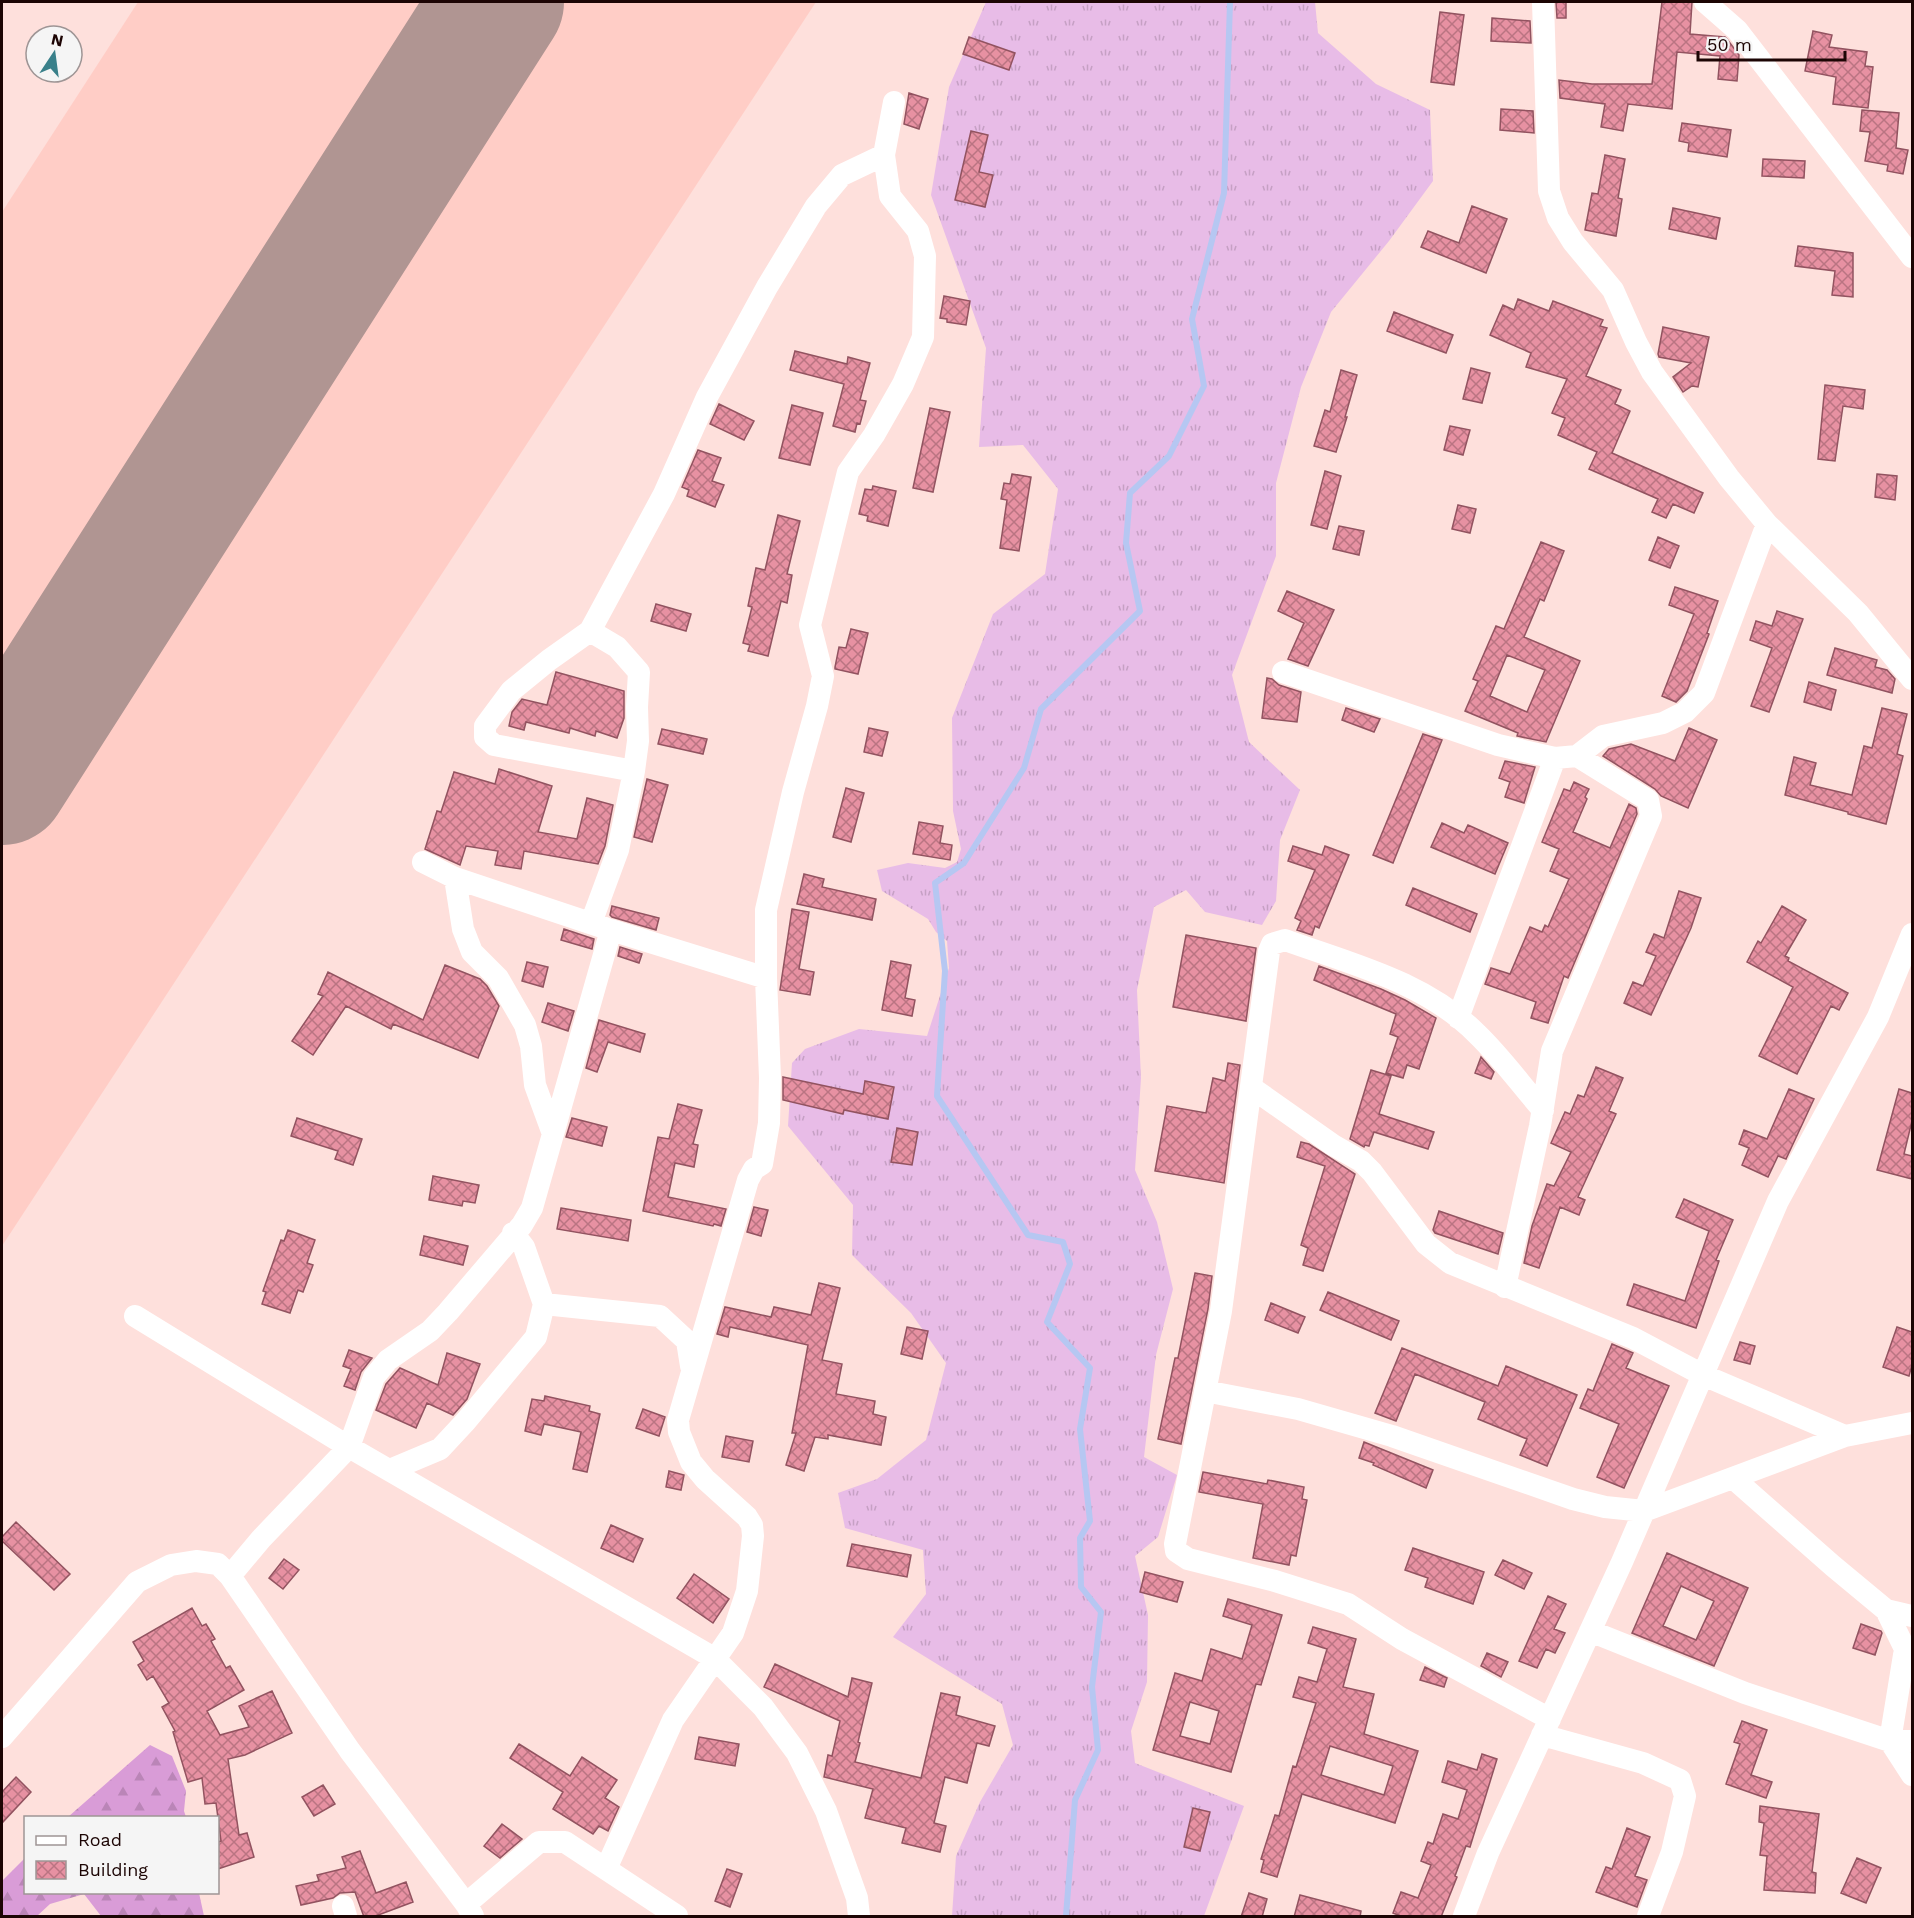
<svg xmlns="http://www.w3.org/2000/svg" width="1914" height="1918" viewBox="0 0 1914 1918" font-family="'Work Sans',sans-serif">
<style>
.built{fill:#ffcdc6}
.grass{fill:url(#grass-tufts)}
.forest{fill:url(#forest-firs)}
.lines{fill:none;stroke-linecap:round;stroke-linejoin:round}
.stream{stroke:#b6c7f2;stroke-width:6}
.runway{stroke:#b09592;stroke-width:132}
.building{fill:url(#building-cross-hatch);stroke:#925360;stroke-width:1.5;fill-rule:evenodd}
.street{stroke:#fff;stroke-width:22}
</style>
<defs>
<pattern id="grass-tufts" width="24" height="20" patternUnits="userSpaceOnUse" patternTransform="scale(1.5)"><rect width="24" height="20" fill="#e8bce7"/><path d="M3 7l-1-3M5 7V3M7 7l1-3M15 17l-1-3M17 17v-4M19 17l1-3" fill="none" stroke="#c6a0c4"/></pattern>
<pattern id="forest-firs" width="22" height="20" patternUnits="userSpaceOnUse" patternTransform="scale(1.5)"><rect width="22" height="20" fill="#d99cd7"/><path d="M5 1l3.5 6h-7zM16 11l3.5 6h-7z" fill="#ba85b7"/></pattern>
<pattern id="building-cross-hatch" width="8" height="8" patternUnits="userSpaceOnUse" patternTransform="scale(1.5)"><rect width="8" height="8" fill="#e791a2"/><path d="M0 0l8 8M0 8l8-8" fill="none" stroke="#ba7482"/></pattern>
</defs>
<rect width="100%" height="100%" fill="#fee0dc"/>
<path class="built" d="M138,2H816L2,1246V212Z"/>
<path class="grass" d="M986,2H1315L1318,33L1376,84L1430,110L1433,181L1389,241L1331,312L1301,387L1276,483V556L1232,675L1249,742L1300,790L1280,840L1276,901L1262,925L1205,912L1186,890L1154,907L1137,990L1141,1078L1135,1170L1157,1222L1173,1289L1156,1355L1144,1457L1177,1475L1158,1537L1135,1556L1148,1615L1147,1682L1131,1731L1135,1763L1244,1806L1204,1916H952L956,1856L980,1802L1013,1745L1002,1704L893,1637L926,1594L923,1550L845,1528L838,1493L877,1479L926,1440L946,1363L911,1313L852,1255L853,1205L788,1126L792,1063L805,1049L859,1029L927,1036L949,968L947,941L936,932L928,919L882,891L877,870L908,863L945,868L957,862L961,849L953,811L952,718L993,614L1045,574L1058,489L1023,445L979,447L986,348L931,195L949,87Z"/>
<path class="forest" d="M150,1745L172,1756L186,1791L184,1811L186,1817H68Z
M25,1858L26,1892L199,1893L204,1916H101L84,1894L50,1904L37,1916H2V1881Z"/>
<g class="lines">
<path class="stream" d="M1066,1916L1075,1800L1098,1750L1092,1687L1101,1612L1081,1587L1080,1538L1090,1521L1080,1429L1090,1368L1047,1322L1070,1264L1063,1242L1028,1235L937,1096L945,971L935,883L964,863L1024,768L1041,709L1140,611L1126,543L1130,493L1169,456L1204,386L1192,319L1224,193L1230,2"/>
<path class="runway" d="M2,779L498,2"/>
</g>
<path class="building" d="M1556,2H1566V18H1557Z
M1662,2H1692L1690,34L1725,37L1727,39L1739,55L1737,81L1718,79L1720,56L1677,52L1672,109L1628,104L1623,131L1601,127L1605,104L1560,98L1559,80L1592,84H1652Z
M1440,12L1464,15L1454,85L1431,82Z
M1492,18L1530,21L1531,43L1491,41Z
M1813,31L1832,35L1829,47L1867,52L1865,66L1873,67L1868,108L1833,104L1836,77L1805,71Z
M969,37L1015,53L1009,70L963,54Z
M909,93L928,99L919,129L904,124Z
M1501,109L1533,111L1534,133L1500,130Z
M1862,110L1899,113L1896,148L1908,150L1903,174L1887,171L1888,165L1865,161L1870,132L1860,131Z
M1682,123L1731,130L1727,157L1688,151L1689,143L1679,141Z
M971,131L988,135L979,172L993,175L985,207L955,200Z
M1605,155L1625,159L1618,198L1622,199L1616,236L1585,230L1592,193L1598,194Z
M1763,159L1805,161L1804,178L1762,176Z
M1472,206L1507,219L1486,273L1421,247L1428,231L1459,243Z
M1673,208L1720,218L1716,239L1669,229Z
M1798,246L1853,253V297L1832,295L1835,271L1795,266Z
M944,296L970,301L966,325L947,322V319L940,318Z
M1518,299L1549,311L1553,301L1603,320L1600,326L1607,328L1586,376L1621,390L1615,404L1630,411L1612,453L1703,493L1694,513L1673,504L1666,518L1652,512L1658,499L1589,469L1597,452L1558,435L1565,418L1552,413L1567,379L1526,367L1531,353L1490,335L1503,305L1514,310Z
M1394,312L1453,335L1446,353L1387,331Z
M1663,327L1709,337L1698,387L1692,386L1683,392L1673,377L1691,363L1659,357L1658,354Z
M795,351L847,364L848,357L870,363L860,400L866,401L860,424L857,423L855,432L833,426L844,384L790,370Z
M1471,368L1490,373L1482,403L1463,399Z
M1341,370L1357,375L1345,417H1347L1336,452L1314,446L1325,410L1330,412Z
M1825,385L1865,390L1863,409L1843,406L1835,461L1818,459Z
M719,404L754,421L744,440L710,424Z
M792,405L823,413L810,465L779,458Z
M930,408L950,412L933,492L913,488Z
M1450,426L1470,430L1463,455L1444,450Z
M698,450L721,458L712,481L724,485L715,507L687,496L689,490L682,487Z
M1325,471L1341,476L1327,529L1311,525Z
M1012,474L1031,477L1019,551L1000,548L1007,500L1001,499L1004,483L1010,484Z
M1877,474L1897,476L1895,500L1875,497Z
M873,486L896,491L888,526L867,521L868,516L859,514L865,489L872,490Z
M1458,505L1476,509L1470,533L1452,529Z
M778,515L800,521L787,574L792,575L787,603L781,601L768,656L748,651L750,645L743,643L752,607L748,606L756,568L765,570Z
M1339,526L1364,531L1359,555L1333,549Z
M1658,537L1679,546L1670,568L1649,560Z
M1541,542L1564,551L1544,601L1540,599L1524,637L1580,661L1546,742L1517,736L1518,733L1465,711L1478,681L1473,679L1496,626L1504,629ZM1507,655L1545,670L1527,712L1490,696Z
M1675,587L1718,601L1707,633L1709,634L1687,691L1676,702L1662,696L1694,614L1669,605Z
M1287,591L1334,610L1308,666L1288,659L1304,623L1278,611Z
M656,604L691,614L686,631L651,621Z
M1777,611L1803,619L1769,712L1751,706L1772,648L1750,640L1756,621L1772,626Z
M851,629L868,633L858,674L835,669V667L839,647L846,648Z
M1835,648L1877,660L1875,667L1887,670L1895,679L1892,693L1827,675Z
M556,672L624,691V718L617,738L596,731L595,736L570,728L569,733L526,722L524,730L509,726L512,712L522,699L547,705Z
M1267,678L1272,679L1279,685L1301,692L1297,722L1262,718Z
M1809,682L1836,690L1831,710L1804,702Z
M1346,708L1380,719L1374,732L1342,720Z
M1882,708L1907,714L1897,754L1903,756L1886,824L1848,814V812L1785,795L1794,757L1816,763L1810,785L1852,795L1864,746L1872,748Z
M869,728L888,732L882,756L864,752Z
M1689,728L1717,740L1688,808L1661,796L1655,789L1603,756L1609,749L1631,744L1675,761Z
M662,729L707,739L703,754L658,744Z
M1423,734L1442,740L1393,863L1373,855Z
M1505,761L1535,767L1524,803L1505,797L1510,782L1499,778Z
M499,769L552,786L538,832L577,839L587,798L613,805L605,846L598,864L524,851L521,869L495,865L498,851L466,846L460,865L425,849L437,811L441,812L454,772L495,784Z
M647,779L668,785L652,842L634,837Z
M1574,782L1589,789L1585,797L1587,799L1573,832L1610,848L1629,804L1636,808L1637,814L1568,978L1564,976L1548,1023L1531,1018L1536,1002L1485,984L1491,968L1510,974L1530,927L1542,932L1545,925L1548,927L1569,879L1550,871L1559,849L1542,842L1564,789L1570,791Z
M846,788L864,793L851,842L833,837Z
M919,822L943,826L940,843L952,845L950,860L913,854Z
M1442,823L1464,833L1468,825L1508,843L1495,874L1431,847Z
M1293,846L1322,855L1325,846L1349,855L1319,928L1315,926L1312,935L1297,930L1301,921L1295,918L1315,870L1288,861Z
M804,874L824,879L822,887L876,899L872,920L797,904Z
M1413,888L1477,914L1470,932L1406,905Z
M1679,891L1701,898L1691,928L1651,1015L1624,1003L1633,982L1643,986L1656,956L1646,952L1654,934L1664,938Z
M612,906L659,918L656,930L612,917L610,915Z
M1782,906L1806,920L1785,956L1789,958L1788,961L1848,993L1839,1010L1831,1006L1797,1074L1759,1056L1793,987L1747,962L1758,941L1761,943Z
M792,909L809,912L799,969L814,972L810,995L780,990Z
M564,929L594,939L592,949L561,940Z
M1186,935L1256,948L1246,1021L1173,1007Z
M620,947L642,954L639,963L618,956Z
M891,961L911,965L905,998L915,1000L912,1016L882,1010Z
M527,962L548,967L543,987L522,981Z
M445,965L480,979L487,986L499,1006L478,1058L393,1024L391,1029L346,1006L313,1055L292,1041L323,996L318,994L328,972L423,1020Z
M1319,966L1381,989L1405,1000L1436,1018L1419,1069L1407,1065L1403,1078L1386,1073L1398,1037L1390,1034L1396,1014L1314,980Z
M548,1003L574,1011L568,1031L542,1022Z
M599,1020L645,1034L640,1052L608,1042L597,1072L586,1068Z
M1481,1057L1494,1072L1491,1079L1475,1073Z
M1228,1063L1240,1065L1224,1183L1155,1171L1167,1106L1206,1113L1213,1078L1225,1081Z
M1596,1067L1623,1078L1609,1111L1616,1114L1578,1197L1585,1200L1579,1215L1560,1207L1539,1268L1524,1263L1532,1226L1547,1184L1554,1186L1571,1152L1551,1143L1565,1112L1570,1114L1578,1095L1584,1097Z
M1371,1070L1391,1076L1379,1114L1434,1132L1428,1149L1374,1132L1369,1146L1365,1145L1364,1147L1350,1139Z
M783,1077L863,1094L865,1081L894,1087L888,1119L844,1110L843,1114L783,1100Z
M1789,1089L1814,1099L1786,1159L1778,1156L1768,1177L1742,1165L1749,1148L1739,1144L1744,1130L1767,1139Z
M1899,1089L1912,1093V1121L1904,1154L1912,1156V1179L1877,1170Z
M678,1104L702,1110L693,1144L698,1145L694,1167L675,1163L668,1197L726,1209L721,1226L714,1224L713,1226L643,1211L658,1137L669,1139Z
M297,1118L362,1139L353,1165L335,1159L338,1151L291,1136Z
M572,1118L607,1127L602,1146L566,1137Z
M897,1128L918,1132L912,1165L891,1162Z
M1301,1142L1309,1144L1355,1174L1323,1271L1303,1265L1308,1248L1301,1245L1325,1166L1297,1157Z
M433,1176L479,1185L475,1203L463,1201L462,1206L429,1200Z
M1684,1199L1733,1220L1716,1260L1719,1261L1696,1328L1627,1305L1634,1284L1685,1301L1709,1231L1676,1217Z
M754,1207L768,1210L761,1236L747,1232Z
M561,1208L631,1220L628,1241L557,1229Z
M1439,1211L1503,1233L1498,1254L1435,1233L1433,1230Z
M288,1230L315,1240L307,1263L313,1265L303,1292L298,1290L290,1313L262,1304L266,1292L263,1291L281,1240L284,1241Z
M424,1236L468,1246L463,1265L420,1255Z
M1195,1273L1212,1276L1208,1309L1181,1444L1158,1439L1175,1358H1178Z
M819,1283L840,1288L822,1360L842,1364L836,1394L875,1401L873,1414L886,1417L881,1445L828,1435V1439L815,1437L804,1471L786,1465L796,1433H792L808,1345L730,1327L728,1337L717,1334L725,1307L771,1317L774,1307L811,1315Z
M1328,1292L1399,1321L1391,1340L1320,1310Z
M1271,1303L1305,1317L1298,1333L1265,1320Z
M907,1327L928,1331L922,1359L901,1354Z
M1897,1327L1912,1332V1365L1909,1376L1883,1367Z
M1740,1342L1755,1346L1750,1364L1734,1360Z
M1612,1344L1633,1353L1626,1368L1669,1386L1624,1488L1597,1477L1619,1424L1580,1408L1588,1389L1593,1391Z
M1402,1348L1498,1386L1506,1366L1577,1395L1547,1466L1520,1455L1527,1439L1478,1419L1485,1402L1415,1374L1396,1421L1375,1413Z
M349,1350L372,1358L361,1372L355,1390L344,1386L351,1369L343,1366Z
M447,1353L480,1364L467,1399L453,1415L427,1403L416,1428L376,1410L386,1384L400,1368L438,1385Z
M545,1396L590,1406L589,1411L600,1414L587,1472L573,1469L581,1432L544,1424L541,1435L525,1431L532,1399L544,1401Z
M643,1409L665,1417L659,1436L636,1428Z
M726,1436L753,1441L749,1462L722,1457Z
M1364,1442L1433,1470L1426,1488L1373,1465L1374,1463L1359,1458Z
M669,1471L684,1475L681,1490L666,1487Z
M1203,1472L1267,1484L1268,1480L1304,1487L1302,1499L1307,1500L1296,1556L1291,1555L1289,1565L1253,1558L1263,1504L1199,1492Z
M16,1522L70,1574L54,1590L2,1541V1537Z
M611,1525L643,1539L633,1562L601,1548Z
M852,1544L911,1555L907,1577L847,1566Z
M1413,1548L1484,1572L1473,1604L1425,1587L1428,1578L1405,1570Z
M1667,1553L1748,1588L1714,1666L1632,1633ZM1681,1586L1714,1601L1696,1640L1663,1626Z
M284,1559L299,1570L283,1589L269,1578Z
M1503,1560L1532,1573L1524,1589L1495,1575Z
M1145,1572L1183,1582L1177,1602L1140,1592Z
M694,1574L729,1599L713,1623L677,1598Z
M1548,1596L1566,1604L1554,1629L1565,1633L1555,1653L1546,1649L1537,1668L1519,1661Z
M1228,1599L1282,1615L1261,1685L1256,1684L1231,1772L1153,1750L1175,1673L1202,1681L1211,1649L1242,1659L1252,1625L1223,1616ZM1190,1702L1219,1711L1210,1744L1180,1736Z
M192,1608L202,1626L206,1624L215,1639L211,1641L226,1668L230,1666L244,1690L207,1711L220,1735L249,1727L239,1706L272,1691L292,1733L245,1755L228,1759L239,1835L247,1833L254,1857L218,1869V1842L221,1841L216,1803L205,1804L202,1778L188,1782L173,1732L175,1731L162,1707L169,1703L153,1676L147,1680L138,1665L144,1661L133,1642Z
M1861,1624L1881,1631L1882,1633L1875,1655L1853,1648Z
M1313,1627L1356,1639L1343,1687L1374,1694L1364,1734L1418,1751L1395,1823L1302,1794L1277,1877L1261,1872L1264,1860L1261,1859L1275,1815L1279,1816L1293,1766L1296,1767L1316,1703L1293,1697L1299,1677L1317,1682L1327,1649L1308,1643ZM1330,1746L1393,1766L1384,1795L1321,1775Z
M1487,1653L1508,1662L1501,1677L1481,1666Z
M775,1664L848,1697L852,1678L872,1683L858,1742L860,1743L855,1762L921,1778L941,1693L960,1697L956,1715L995,1726L989,1746L977,1743L967,1783L945,1777L934,1823L946,1826L940,1852L902,1843L906,1828L865,1818L873,1789L824,1777L828,1755L832,1756L840,1721L764,1687Z
M1425,1667L1447,1678L1444,1687L1420,1680Z
M1742,1721L1767,1730L1751,1775L1772,1782L1766,1798L1726,1784L1740,1744L1734,1742Z
M699,1737L739,1744L735,1766L695,1759Z
M519,1744L570,1776L582,1757L617,1780L605,1798L619,1807L608,1831L599,1826L593,1834L553,1809L563,1792L510,1758Z
M1482,1754L1497,1759L1470,1847L1466,1846L1455,1876L1457,1877L1441,1917H1403L1393,1913L1401,1892L1418,1898L1431,1865L1421,1861L1428,1842L1433,1844L1443,1814L1458,1819L1467,1790L1442,1782L1448,1761L1477,1770Z
M16,1777L31,1792L2,1823V1792Z
M323,1785L335,1804L314,1816L302,1797Z
M1760,1806L1819,1814L1812,1872L1816,1873L1815,1893L1764,1890L1767,1856L1760,1855L1764,1823L1759,1822Z
M1193,1808L1210,1812L1200,1851L1184,1847Z
M502,1824L522,1839L500,1858L484,1846Z
M1627,1828L1650,1837L1635,1876L1647,1880L1637,1907L1596,1892L1606,1867L1612,1869Z
M360,1851L376,1893L406,1882L413,1902L373,1917H364L355,1892L340,1893L333,1898L301,1905L296,1886L319,1881L317,1875L346,1868L342,1857Z
M1857,1858L1881,1868L1866,1903L1841,1893Z
M727,1869L742,1874L730,1907L715,1901Z
M1249,1893L1267,1899L1262,1917H1241Z
M1300,1895L1361,1911L1360,1917H1294Z"/>
<g class="lines">
<path class="street" d="M1543,2L1549,191L1558,218L1573,242L1613,290L1636,342L1652,372L1729,478L1767,524L1858,613L1912,679
M1705,2L1737,30L1912,257
M590,631L617,647L639,672L637,707L638,741L634,771L618,850L591,923
M1283,672L1498,745L1555,758L1577,756L1603,736L1663,723L1685,712L1704,693L1767,524
M634,771L494,745L485,737V726L511,691L549,660L590,631L664,494L707,397L767,287L816,206L842,175L884,155
M423,862L455,878L605,928
M455,878L463,929L472,952L498,978L525,1025L531,1046L535,1085L553,1134
M1458,1018L1555,758
M1252,1088L1333,1145L1361,1161L1372,1172L1426,1244L1450,1263L1633,1338L1703,1375L1845,1436
M1543,1110C1521,1085 1501,1057 1477,1034C1426,982 1351,964 1285,940L1272,944L1269,951L1221,1311L1175,1544L1176,1551L1188,1559L1275,1581L1348,1604L1402,1639L1550,1719
M513,1233L524,1247L544,1304L660,1316L687,1341L691,1366
M1505,1287L1540,1126L1552,1051L1651,816L1648,800L1577,756
M135,1316L349,1447L714,1658L763,1707L797,1753L826,1811L857,1898L859,1916
M1205,1391L1298,1409L1392,1436L1573,1499L1605,1507L1644,1511L1845,1436L1912,1423
M390,1470L440,1449L466,1421L536,1337L544,1304
M1733,1478L1833,1566L1886,1610L1912,1616
M230,1576L261,1539L349,1447L374,1377L388,1360L430,1331L448,1312L522,1225L532,1208L611,930L766,978
M1886,1610L1906,1651L1904,1655L1890,1741L1912,1775
M1590,1631L1745,1693L1890,1741H1912
M1542,1735L1643,1763L1680,1780L1685,1796L1672,1852L1648,1916
M2,1737L137,1582L171,1565L196,1561L218,1564L230,1576L350,1751L466,1904L473,1916
M606,1869L673,1720L733,1633L747,1591L753,1536L752,1525L747,1517L705,1479L691,1462L679,1432L678,1420L748,1180L754,1169L762,1164L769,1123L770,1078L766,978V910L793,792L817,706L823,676L810,625L848,472L874,435L903,384L923,337L925,256L918,231L890,196L884,155L894,102
M466,1904L539,1842H565L677,1916
M343,1906L346,1916
M1464,1916L1488,1853L1622,1562L1778,1201L1878,1017L1912,934"/>
</g>
<rect width="1914" height="1918" fill="none" stroke="#1c0504" stroke-width="6"/>
<rect x="24" y="1816" width="195" height="78" fill="#f5f5f5" stroke="#9e9595" stroke-width="1.5"/>
<rect x="36" y="1836" width="30" height="9" fill="#ffffff" stroke="#9e9595" stroke-width="1.5"/>
<text x="78" y="1846" font-size="18" fill="#1c0504">Road</text>
<rect x="36" y="1861" width="30" height="18" fill="url(#building-cross-hatch)" stroke="#9e9595" stroke-width="1.5"/>
<text x="78" y="1876" font-size="18" fill="#1c0504">Building</text>
<g transform="translate(54 54) rotate(13)"><circle r="28" fill="#f5f5f5" stroke="#9e9595" stroke-width="1.5"/>
<path d="M0-4.5L10 22L0 15L-10 22Z" fill="#39808a"/>
<text y="-9" font-size="16" font-weight="bold" text-anchor="middle" fill="#1c0504">N</text>
</g>
<path d="M1698 51v9h147v-9" fill="none" stroke="#1c0504" stroke-width="3"/>
<text x="1707" y="51" font-size="18" fill="#1c0504" stroke="#f5f5f5" stroke-width="4.5" paint-order="stroke">50 m</text>
</svg>
